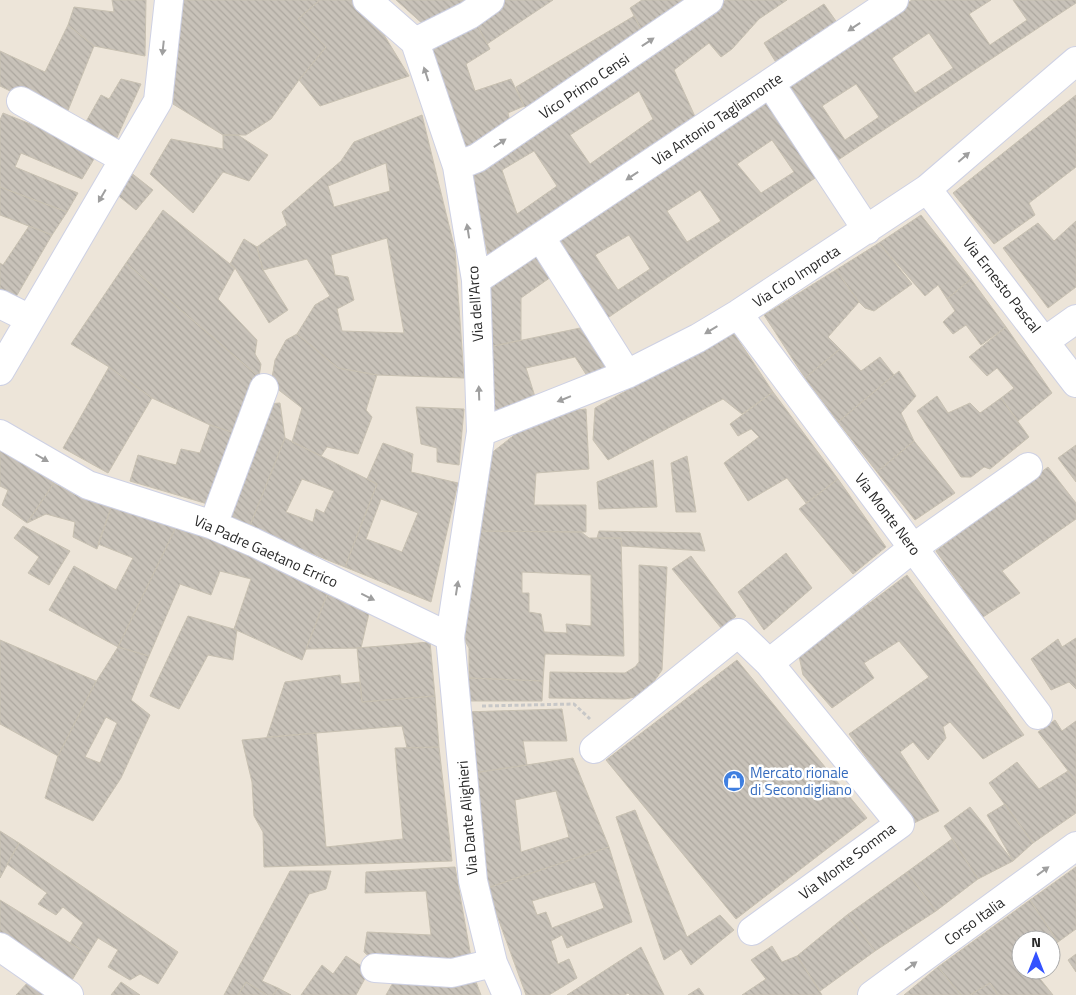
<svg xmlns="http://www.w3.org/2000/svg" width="1076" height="995" viewBox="0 0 1076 995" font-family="'Titillium Web',sans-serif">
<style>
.building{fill:url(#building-back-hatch);stroke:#c8c1b2;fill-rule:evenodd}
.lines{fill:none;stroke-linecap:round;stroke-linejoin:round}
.minor-casing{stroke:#ced1e4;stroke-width:30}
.path{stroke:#c7c7c7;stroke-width:3;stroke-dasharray:4 2.5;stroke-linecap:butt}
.minor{stroke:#fff;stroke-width:28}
.oneway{fill:#9f9f9f}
.labels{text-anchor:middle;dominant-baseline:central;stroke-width:5;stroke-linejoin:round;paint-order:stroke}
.street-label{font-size:15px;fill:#292929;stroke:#fff}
.shop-label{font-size:15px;fill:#366cbe;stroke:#fff;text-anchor:start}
</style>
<defs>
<pattern id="building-back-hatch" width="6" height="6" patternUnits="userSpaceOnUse" patternTransform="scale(1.25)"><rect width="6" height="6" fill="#c8c2b9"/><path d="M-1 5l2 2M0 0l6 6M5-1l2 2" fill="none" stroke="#aca79f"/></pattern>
</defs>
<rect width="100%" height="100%" fill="#ede5d9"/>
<path class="building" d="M112,0H146L145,56L94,46L68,25L74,7L114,12Z
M178,0H320L298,19L326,47L299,80L271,119L246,135H223L173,104Z
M320,0H352L381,30L409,76L320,106L299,80L326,47L298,19Z
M396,0H475L424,25Z
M504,0H553L487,44L474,19Z
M642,0H694L642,31L630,8Z
M726,0H787L759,19L732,49L721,57L709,43L674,70L697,121L489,259L469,173ZM639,91L653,119L590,164L570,135ZM534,151L557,186L517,214L502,170Z
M912,0H991L969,14L990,45L1027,20L1013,0H1076V3L832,164L782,86ZM929,33L953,68L915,93L892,58ZM856,84L879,117L845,140L822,106Z
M824,4L838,24L777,64L764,43Z
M634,16L642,31L532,112L524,106L516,87Z
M474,19L490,49L466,64L475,91L511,79L524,106L508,113L510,122L463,151L429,45Z
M68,25L94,46L65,118L0,86V51L45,72Z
M121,79L141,84L114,144L83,127L101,95L109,99Z
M1076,95V167L1029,203L1035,215L994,244L953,193Z
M765,96L821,174L606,319L553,240ZM772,140L794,172L761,193L737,164ZM700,190L721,221L687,242L667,211ZM629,235L650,269L618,290L595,255Z
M3,113L90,148L94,159L82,179L21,153L15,167L78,193L67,212L0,187V120Z
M422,115L455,250L464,378L377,375L338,368L297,334L315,305L330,296L307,259L263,270L257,247L287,225L282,212L341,161L354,142ZM386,163L390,191L334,207L328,186ZM387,238L404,333L342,331L337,309L354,300L348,277L335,275L331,255Z
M223,135H238L268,155L249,181L223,172L193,213L150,174L171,139L223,149Z
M130,172L153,190L136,210L115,193Z
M0,187L67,212L52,235L0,215Z
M163,210L235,268L218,299L257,340L255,354L261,364L259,377L126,263Z
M921,215L971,279L947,299L938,285L925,296L879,243Z
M1076,221V287L1048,308L1003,248L1038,223L1054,241Z
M29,226L52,235L13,302L0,296V263L3,265Z
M244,239L257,247L263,270L288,310L269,323L235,268L230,264Z
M879,243L912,284L874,311L865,308L859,302L836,270Z
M534,249L551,277L521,298V340L489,347L487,283Z
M126,263L259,377L238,434L210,425L152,398L109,367L71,344Z
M836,270L859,302L828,337L840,349L805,378L764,315Z
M971,279L1006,327L981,345L966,325L953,334L943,322L955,311L947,299Z
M585,327L612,369L589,379L575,357L526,368L536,400L495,415L489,347Z
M1006,327L1052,393L1018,421L1001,398L1014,388L997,368L987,376L969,357Z
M733,332L773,392L742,414L723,399L608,460L593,440L595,408Z
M297,334L338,368L377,375L366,410L372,417L358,454L327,447L321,456L292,442L302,408L271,384L275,360L286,340Z
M840,349L861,371L880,357L894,375L838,422L805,378Z
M109,367L152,398L108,473L63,448Z
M899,371L916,396L901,413L914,441L877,472L838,422Z
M773,392L838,479L806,503L787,478L748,501L724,463L759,437L751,429L738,436L730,424Z
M937,396L948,413L970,403L980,413L1001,398L1029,437L990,469L984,467L971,477H961L917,411Z
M280,403L285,438L249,528L222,517L266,404Z
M416,407L464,409L459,465L437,462V448L421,444Z
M586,409L589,469L536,473L534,505H586V532L472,531L485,458L531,422L550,413Z
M210,425L238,434L211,505L130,481L138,455L176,465L181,449L200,453Z
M285,438L377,484L345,567L249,528ZM302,479L334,491L324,513L316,509L313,522L286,512Z
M914,441L955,493L915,520L877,472Z
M383,443L413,454L411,472L458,483L431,602L345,567L377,484L367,479ZM381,499L418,513L402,552L366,539Z
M1076,445V482L1058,458Z
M0,446L54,483L27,523L2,505L8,490L0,486Z
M687,456L696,512H676L671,463Z
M653,460L657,507L599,509L597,482Z
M1048,467L1076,503V519L1002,571L1020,593L983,617L936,551Z
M838,479L886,547L853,574L799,509Z
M54,483L74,494L111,508L97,549L73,537L75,522L46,514L27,523Z
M111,508L177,525L118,647L49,610L74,566L116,590L133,558L98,544Z
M177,525L329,589L302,660L234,629L251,579L220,571L211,595L180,584L149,656L118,647Z
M23,526L70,551L49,585L28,573L39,557L14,538Z
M472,531L581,532L589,538H621L624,656L545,654L543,681L469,678V648L465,641ZM522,572L591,575V626L566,624L567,633L544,632L541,614L529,612V593H522Z
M599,531L700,533L705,551L622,546L621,538H597Z
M786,553L812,588L764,630L738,592Z
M691,556L736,616L722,629L672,569Z
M639,565L667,567L662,670L650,687L635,697L625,699L549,698L550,672L625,673L635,667L639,662Z
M907,575L1024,735L983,759L950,722L943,727L946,738L928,760L913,742L900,752L939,811L914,823L849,734L929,677L899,641L864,663L874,678L832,708L803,675L799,656Z
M327,595L370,609L361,648L306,649Z
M188,616L237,630L233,660L208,655L179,709L150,696Z
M1076,638V689L1069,682L1051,690L1031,659L1058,639L1062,647Z
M0,640L96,681L58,756L0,724Z
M430,642L435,696L362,702L357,648Z
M118,647L149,656L131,700L150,715L121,778L93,821L45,798L58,756L94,685ZM106,717L117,723L100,763L85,757Z
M737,660L867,818L736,919L606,760Z
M340,675L341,684L360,682L362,702L435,696L439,747L407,748L402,726L267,737L285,682Z
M469,678L543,681L542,701H468Z
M562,709L567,741H523L527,765L473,773L464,712Z
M1055,720L1062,731L1076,721V781L1038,732Z
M316,733L326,847L403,839L395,748L439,747L452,861L264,867L263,832L254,816L252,782L242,740Z
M573,758L609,847L487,888L473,773ZM556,791L569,837L521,852L515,800Z
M1017,762L1039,789L1068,771L1076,781V813L1033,843L989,783Z
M1005,804L1033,843L1013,861L987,815Z
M970,807L1013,861L978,879L944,826Z
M635,810L687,937L720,915L734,930L691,965L681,949L664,960L616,817Z
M0,831L19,843L0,878Z
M952,839L978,879L936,911L907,872Z
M19,843L178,952L158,984L140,974L130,980L108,967L118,950L98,938L88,954L70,943L83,923L63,907L56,915L38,904L47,893L7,864Z
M609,847L632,922L567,948L562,935L551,941L558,964L569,959L577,978L549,995H526L487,888ZM595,882L604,908L552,928L546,912L537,915L532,901Z
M455,867L471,957L435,966L373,960L364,952L367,932L431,935L426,891L365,893L366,872Z
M1076,867V929L1058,942L1030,900Z
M290,871H331L326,889L309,894L262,981L278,988L273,995H267L246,982L238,995H224Z
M907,872L936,911L875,951L847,915Z
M0,900L88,954L69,985L0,940Z
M1030,900L1058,942L1051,947V940H1021V970H1033L1053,995H998L990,983L970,995H961L938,967Z
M847,915L875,951L820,991L797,956Z
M772,946L782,962L797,956L822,995H742L766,979L751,960Z
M641,947L664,995H630L628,993L625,995H567Z
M1076,954V972L1068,960Z
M346,956L369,971L356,995H301L322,965L333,974Z
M938,967L961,995H904Z
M473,974L481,995H386L395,979Z
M31,979L52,995H16Z
M121,982L140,995H111Z
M246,982L267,995H238Z
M990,983L998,995H970Z
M278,988L291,995H273Z
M699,988L704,995H688Z"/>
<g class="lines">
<g class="minor-casing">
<path id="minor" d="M367,0L415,42L457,166L476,280L481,432L450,637L473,881L493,963L507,995
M415,42L469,15L490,0
M770,83L867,230
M21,101L124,159
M457,166L477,158L709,0
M927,189L1076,383
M541,238L627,374
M476,280L894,0
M0,304L30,319
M738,314L1038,715
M1045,341L1076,319
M0,371L158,101L169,0
M481,432L627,374L698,338L738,314L927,189L1076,61
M0,434L88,485L213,525L253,542L450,637
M213,525L264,388
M769,663L913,548L1028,467
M594,749L738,633L769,663L900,824L752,931
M0,947L69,995
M375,968L452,973L493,963
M872,995L1076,846"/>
</g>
<path class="path" d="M482,706L574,704L590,719"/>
<use href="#minor" class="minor"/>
</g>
<defs><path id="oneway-solid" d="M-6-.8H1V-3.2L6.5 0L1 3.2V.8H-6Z" transform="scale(1.25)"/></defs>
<g class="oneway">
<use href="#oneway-solid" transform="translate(854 27) rotate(146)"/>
<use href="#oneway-solid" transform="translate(648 42) rotate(-34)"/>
<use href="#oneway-solid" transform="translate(163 48) rotate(96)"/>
<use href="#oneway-solid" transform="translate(426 74) rotate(-108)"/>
<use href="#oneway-solid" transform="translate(500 143) rotate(-34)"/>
<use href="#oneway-solid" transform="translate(964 157) rotate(-41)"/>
<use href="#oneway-solid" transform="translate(632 176) rotate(146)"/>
<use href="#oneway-solid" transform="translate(102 196) rotate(120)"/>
<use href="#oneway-solid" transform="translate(468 231) rotate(-99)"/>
<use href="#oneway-solid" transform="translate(711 330) rotate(149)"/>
<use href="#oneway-solid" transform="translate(479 393) rotate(-92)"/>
<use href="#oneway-solid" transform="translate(564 399) rotate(158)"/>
<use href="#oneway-solid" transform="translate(42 458) rotate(30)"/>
<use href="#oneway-solid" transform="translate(457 588) rotate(-81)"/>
<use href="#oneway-solid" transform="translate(368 597) rotate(26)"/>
<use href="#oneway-solid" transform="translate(1043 871) rotate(-36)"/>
<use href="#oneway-solid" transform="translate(911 966) rotate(-36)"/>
</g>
<defs>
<g id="shop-disc" transform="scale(1.125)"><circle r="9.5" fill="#3f7fe0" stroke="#fff"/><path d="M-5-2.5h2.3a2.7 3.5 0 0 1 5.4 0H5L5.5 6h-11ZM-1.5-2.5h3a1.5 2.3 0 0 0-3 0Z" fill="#fff"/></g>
</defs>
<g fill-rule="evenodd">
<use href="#shop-disc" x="734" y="781"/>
</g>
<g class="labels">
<g class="street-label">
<text transform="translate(584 86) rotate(-34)">Vico Primo Censi</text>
<text transform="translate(717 119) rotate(-34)">Via Antonio Tagliamonte</text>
<text transform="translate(796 276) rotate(-33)">Via Ciro Improta</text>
<text transform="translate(1002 285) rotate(52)">Via Ernesto Pascal</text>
<text transform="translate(475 304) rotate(-94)">Via dell'Arco</text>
<text transform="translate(888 514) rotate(53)">Via Monte Nero</text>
<text transform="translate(266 551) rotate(24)">Via Padre Gaetano Errico</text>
<text transform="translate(467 818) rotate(-95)">Via Dante Alighieri</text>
<text transform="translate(847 861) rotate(-37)">Via Monte Somma</text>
<text transform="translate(974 921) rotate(-36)">Corso Italia</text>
</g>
<g class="shop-label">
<text x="750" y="772">Mercato rionale<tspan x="750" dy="17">di Secondigliano</tspan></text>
</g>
</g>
<g transform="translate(1036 955)"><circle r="24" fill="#ffffff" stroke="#a9a9a9"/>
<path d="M0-4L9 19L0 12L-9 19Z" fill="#3452ff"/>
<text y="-8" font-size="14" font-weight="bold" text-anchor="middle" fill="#292929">N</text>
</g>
</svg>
